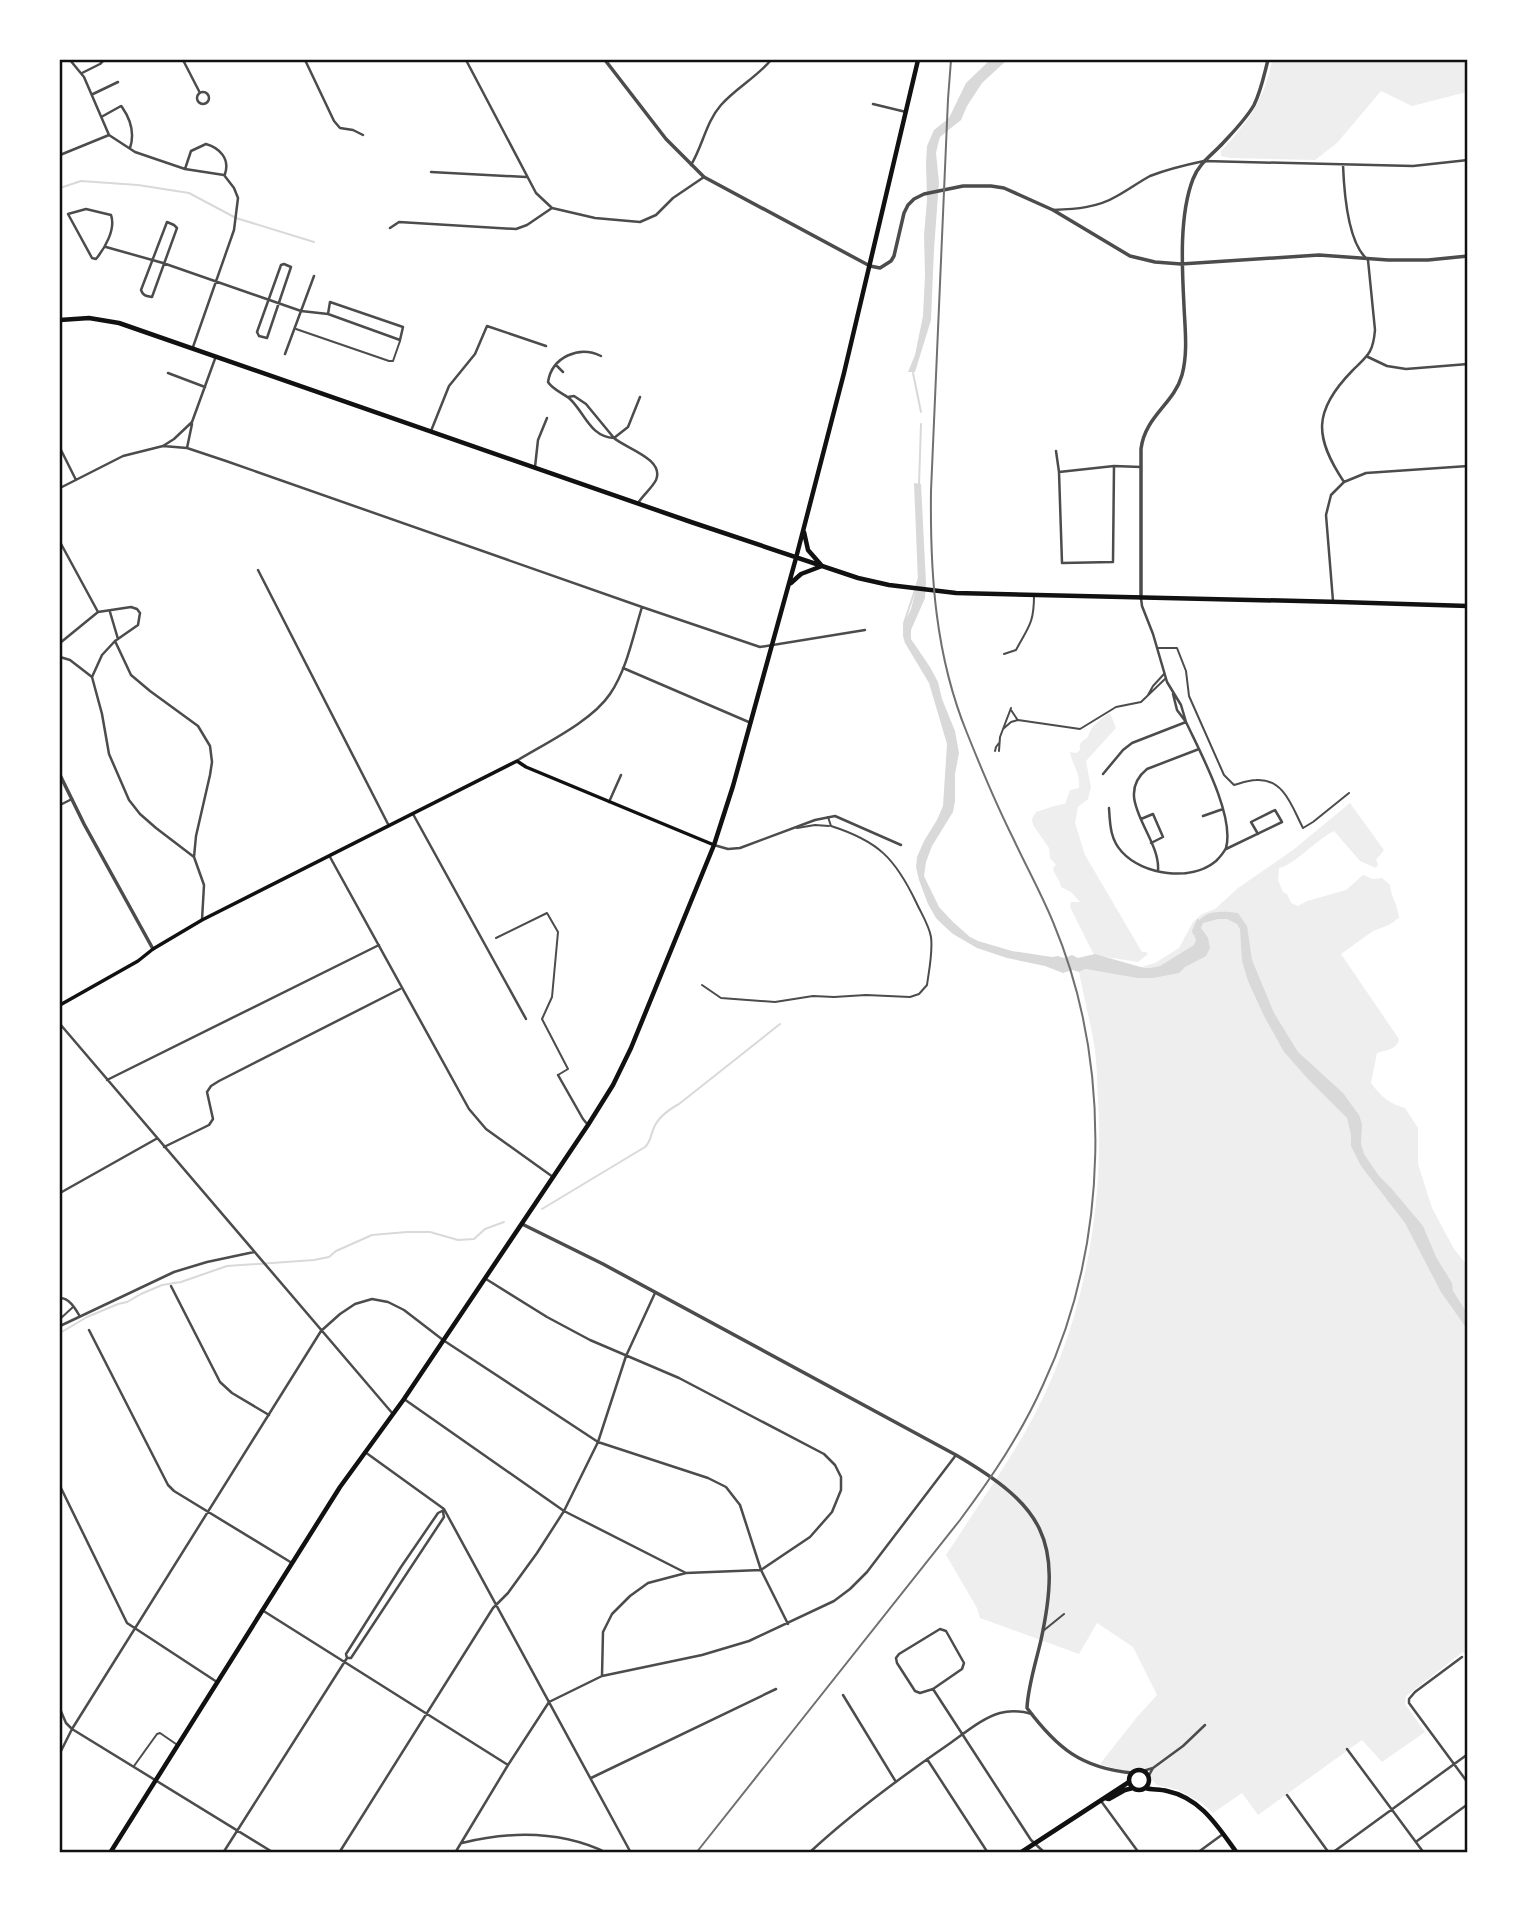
<svg xmlns="http://www.w3.org/2000/svg" width="1527" height="1912" viewBox="0 0 1527 1912" font-family="Roboto,sans-serif">
<style>
.green{fill:#eee}
.water{fill:#d9d9d9}
.lines{fill:none;stroke-linecap:round;stroke-linejoin:round}
.stream{stroke:#d9d9d9;stroke-width:2}
.service{stroke:#4c4c4c;stroke-width:2}
.minor{stroke:#4c4c4c;stroke-width:2.5}
.tertiary{stroke:#4c4c4c;stroke-width:3.5}
.secondary{stroke:#111;stroke-width:3.5}
.primary{stroke:#111;stroke-width:4.5}
.rail{stroke:#707070;stroke-width:2}
.neatline{fill:none;stroke:#111;stroke-width:2.5}
</style>
<rect width="100%" height="100%" fill="#fff"/>
<path class="green" d="M1272,60H1467V92L1412,106L1381,91L1337,143L1315,160L1230,158L1221,156V151C1247,124 1266,97 1272,60Z
M1110,713L1116,728L1086,761L1091,787L1088,799L1078,807L1075,823L1085,855L1142,952H1146L1148,954L1138,962L1094,955L1070,907L1071,902H1080L1071,892L1061,887C1060,879 1054,875 1053,868L1056,865L1050,858L1049,848L1033,825L1032,819L1036,812C1046,809 1054,805 1065,804L1070,790L1079,788C1080,770 1073,768 1070,752L1076,753L1080,750C1079,741 1082,742 1088,737C1090,727 1101,718 1110,713Z
M1350,803L1384,850L1376,860L1378,864L1376,868L1360,861L1334,831C1317,839 1293,866 1279,868L1278,880L1283,892L1287,894L1291,903L1298,906L1307,901L1346,890L1363,875L1373,879L1382,878L1390,885C1391,897 1398,905 1399,918L1389,925L1373,931L1341,954L1399,1039C1397,1050 1386,1050 1377,1053L1371,1083C1381,1096 1389,1104 1405,1108L1418,1128V1164L1432,1208L1454,1249L1467,1265V1656L1463,1652L1406,1696L1405,1704L1425,1732L1382,1762L1362,1740L1258,1815L1242,1793L1213,1813L1202,1803L1178,1790L1157,1785L1146,1773L1125,1771L1100,1764L1137,1717L1157,1695L1133,1647L1097,1623L1079,1654L980,1618L977,1608L946,1555C972,1515 1000,1475 1024,1434C1082,1334 1105,1212 1098,1098C1097,1082 1097,1066 1095,1050C1091,1024 1084,998 1079,972L1084,969L1138,978L1141,967L1155,963L1179,948L1193,922L1202,914L1215,909L1238,888L1293,850Z"/>
<path class="water" d="M990,60H1007L982,83L967,106L961,120L946,132L940,137L938,144L936,153L939,182L934,249L931,320L915,372H908L915,355L923,316L925,275L924,235L927,200L926,163L927,146L934,130L949,118L966,83Z
M914,483L921,484L926,583L925,598L911,630V639L930,667L938,682L942,699L955,731L959,753L955,774V801L953,812L932,846L926,862L924,876L939,907L953,922L970,937L978,941L1012,951L1052,957L1058,956L1064,958L1072,955L1078,958L1095,954L1144,968H1150L1160,966L1194,945L1196,940L1193,930C1203,909 1218,911 1238,913L1247,926L1252,960L1274,1013L1298,1052L1343,1093L1359,1115L1362,1124L1361,1144L1364,1154L1379,1176L1391,1188L1423,1226L1436,1257L1452,1283L1453,1291L1467,1313V1329L1441,1292L1405,1223L1361,1166L1351,1146V1135L1347,1118L1308,1079L1284,1052L1264,1016L1248,981L1242,961L1240,929L1237,924L1227,919H1218L1203,923L1201,928L1208,938L1210,948L1206,956L1185,967L1179,973L1153,978H1137L1085,969L1079,972L1073,970L1063,973L1045,966L1007,958L977,948L953,934L943,925L936,918L928,904L919,880L916,867L917,857L924,841L937,820L943,806L947,744L929,683L905,643L903,636V625L911,609L918,582Z"/>
<g class="lines">
<path class="stream" d="M60,188L81,181L138,185L189,193L236,218L314,242
M913,373L921,412
M919,485L921,424
M904,623L919,578
M1194,934L1193,931L1198,920
M542,1209L645,1147C651,1141 650,1137 653,1130C657,1118 668,1110 679,1104L780,1024
M60,1333L87,1317L118,1304L127,1302L141,1294L162,1285L181,1282L227,1266L314,1260L329,1257L336,1251L372,1235L407,1232H430L458,1240L474,1239L485,1229L504,1222"/>
<path class="service" d="M296,329L389,361H393L400,341
M1158,648H1177L1186,671L1189,696L1224,775L1234,785C1241,783 1249,780 1256,780C1284,778 1292,807 1303,828L1313,822L1349,793
M1004,654L1016,650C1028,627 1034,624 1034,596
M1148,695L1153,686L1164,674
M1011,710L1017,719
M1003,729L1011,722L1018,720L1080,729L1116,707L1141,702L1165,679
M995,751L996,747L999,743
M999,751L1000,737L1011,708
M797,828L815,825L829,826
M496,938L547,913L558,932L552,997L542,1019L568,1069L558,1075
M702,985L721,998L775,1002L813,996L834,997L866,995L910,997L919,994L927,985C929,970 933,952 931,937C929,925 921,913 916,902C895,858 878,841 831,826L828,817
M60,1319L73,1307
M1043,1631L1064,1614
M134,1766L157,1734L160,1733L176,1744"/>
<path class="minor" d="M70,60L84,77L109,135L135,152L185,169L224,175L234,188L238,198L234,230L193,347
M183,60L200,93
M307,60L306,62L334,121L340,128L353,130L363,135
M466,60L536,193L552,208L595,218L640,222L656,215L673,198L704,177
M82,73L100,64L104,60
M197 98a6 6 0 1 1 12 0a6 6 0 1 1-12 0Z
M93,94L118,82
M873,104L906,112
M103,116L121,106L122,107C131,120 135,133 130,148
M60,155L109,135
M691,165C703,145 706,122 721,105C736,88 757,77 771,60
M1343,165C1344,191 1347,243 1368,260L1375,330C1373,354 1367,356 1352,371C1313,411 1314,437 1344,482
M185,169L191,151L206,144C220,148 230,159 225,174
M431,172L526,177
M86,209L111,215C116,229 105,248 96,259L92,258L68,214Z
M1053,210C1075,209 1097,208 1117,196C1128,190 1139,182 1150,176C1168,169 1185,165 1204,161L1413,166L1468,160
M167,222L174,225L177,228L152,297C146,296 143,296 141,290Z
M390,228L399,222L516,229L527,225L552,208
M106,247L163,263L301,311L328,314L400,340L403,327L330,302L328,314
M284,264L291,267L267,338L259,336L257,332L281,265Z
M285,354L314,276
M601,356C579,345 552,357 548,382C553,390 563,393 570,399C585,413 590,437 614,438
M1368,357L1387,366L1406,369L1468,364
M556,365L563,372
M168,373L205,387
M568,397L574,396L586,404L614,438
M431,431L449,386L475,354L487,326L546,346
M163,446L187,448L226,461L642,607L760,647L865,630
M60,448L76,480
M187,448L192,424
M1056,451L1059,472L1062,563L1113,562L1114,466L1059,472
M1114,466L1141,467
M535,467L538,440L547,418
M60,488L123,456L163,446L174,439L192,422L216,356
M638,503C643,495 652,488 656,480C665,459 625,448 614,438L628,427L640,397
M60,542L98,612
M258,570L389,826
M1141,598L1142,606L1153,634L1167,682L1181,705L1186,722L1177,710L1173,694
M1333,601L1326,515L1331,495L1344,482L1366,473L1468,466
M110,612L118,639
M115,641L131,675L150,691L198,726L210,746L212,762L210,775L196,836L194,857L204,885L202,920
M60,643L98,612
M60,657L70,660L92,677L102,714L109,754L129,800L140,814L156,828L194,857
M623,668L751,723
M92,677L102,655L115,641L138,625L140,613L137,609L131,607L98,612
M518,760C546,743 592,721 610,694C627,669 633,636 642,607
M1103,774L1123,750L1132,743L1186,722C1200,752 1235,816 1226,848C1224,852 1219,858 1216,861C1191,882 1143,875 1122,852C1110,839 1110,824 1109,808
M609,802L621,775
M60,805L72,799
M413,814L526,1019
M1203,816L1223,809
M1141,819L1153,814L1163,837L1151,843
M714,845L728,849L740,848L815,820L835,816L901,845
M1226,849L1282,822L1275,810L1251,822L1258,834
M330,857L469,1109L486,1129L553,1177
M1158,871C1161,836 1111,798 1147,769L1199,749
M60,1024L393,1414
M558,1075L583,1119L588,1125
M107,1080L379,945
M164,1147L209,1125L213,1119L207,1092L211,1086L219,1081L400,989
M60,1193L156,1139
M486,1279L547,1317L590,1340L679,1378L824,1454L835,1465L841,1477V1490L832,1512L810,1537L761,1570L686,1573L648,1583L630,1596L612,1614L603,1632L602,1676
M171,1286L220,1382L232,1393L269,1415
M60,1298C69,1298 75,1308 79,1315
M60,1326L174,1272L207,1262L254,1252
M89,1330L168,1485L174,1491L292,1563
M404,1399L564,1511L686,1573
M365,1452L444,1509L631,1853
M60,1486L127,1623L217,1682
M262,1610L508,1765
M1462,1657L1415,1692L1409,1699V1703L1468,1783
M347,1658H351L444,1517L443,1512
M933,1689L962,1669L964,1663L946,1631L940,1629L899,1654L896,1658L897,1663L915,1691L920,1693L933,1689L1031,1840L1045,1853
M843,1695L896,1782
M60,1709L66,1723L72,1729L274,1853
M1347,1749L1424,1853
M60,1753L72,1729L321,1331L340,1314L355,1304L372,1299L388,1302L404,1310L443,1340L598,1442L708,1478L726,1487L740,1505L761,1570L788,1624
M927,1759L988,1853
M1143,1771L1153,1768
M1148,1777L1153,1768L1183,1746L1205,1725
M591,1778L776,1689
M1287,1795L1329,1853
M1101,1801L1139,1853
M1417,1841L1468,1804
M462,1843C511,1831 560,1830 607,1853
M223,1853L347,1658L346,1654L401,1567L438,1513L444,1510
M339,1853L493,1608L508,1593L537,1553L564,1511L598,1442L626,1356L655,1293
M455,1853L508,1765L549,1702L602,1676L702,1655L749,1641L834,1601L850,1589L867,1572L956,1455
M809,1853C853,1812 901,1777 949,1744C965,1733 982,1718 1000,1713C1011,1710 1021,1711 1032,1714
M1197,1853L1223,1834
M1332,1853L1468,1754"/>
<path class="tertiary" d="M605,60L666,139L704,177L870,266L880,268L891,261L894,256L904,213L908,205L914,199L924,194L963,186H991L1004,188L1053,210L1130,256L1155,262L1181,264L1319,255L1388,260H1428L1468,256
M1141,598V449C1145,416 1174,404 1182,375C1188,353 1185,329 1184,306C1182,268 1179,215 1193,179C1199,163 1212,155 1223,143C1234,131 1246,119 1254,105C1261,91 1264,75 1268,60
M60,775L84,824L153,949
M522,1224L603,1264L956,1455C1043,1506 1063,1539 1041,1640C1036,1662 1028,1686 1027,1708C1057,1748 1081,1768 1132,1773"/>
<path class="secondary" d="M60,1005L138,961L153,949L202,920L517,761L526,767L714,845"/>
<path class="primary" d="M60,320L89,318L119,323L691,522L858,578L889,585L956,593L1340,602L1468,606
M804,532L808,550L822,566
M791,583L801,574L822,566
M1129 1780a10 10 0 1 1 20 0a10 10 0 1 1-20 0Z
M1145,1788C1152,1790 1160,1789 1167,1791C1201,1798 1218,1827 1237,1853
M1105,1798L1109,1799L1125,1790L1133,1788
M110,1853L340,1487L404,1399L588,1125L613,1085L631,1048L714,845L733,786L796,558L844,373L918,60
M1020,1853L1129,1782"/>
<path class="rail" d="M696,1853L960,1520C992,1477 1021,1434 1043,1385C1109,1244 1113,1065 1053,922C1041,893 1026,866 1013,838C996,804 981,768 967,733C935,655 930,573 931,491L948,99L951,60"/>
</g>
<rect width="1527" height="1912" fill="none" stroke="#ffffff" stroke-width="122"/>
<rect x="61" y="61" width="1405" height="1790" class="neatline"/>
</svg>
